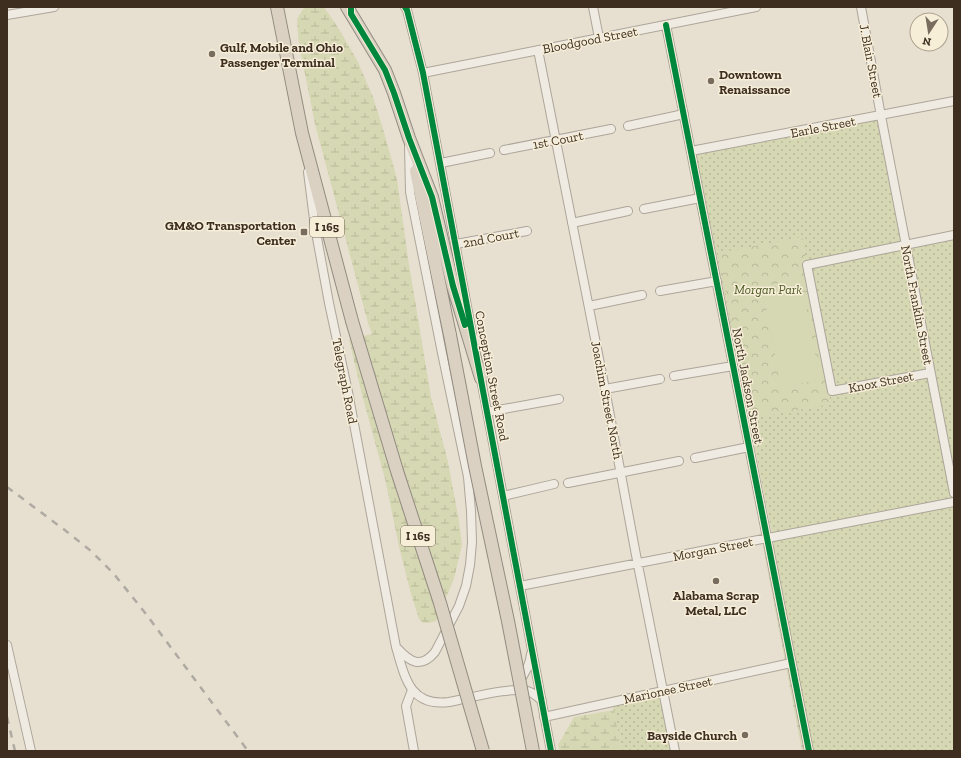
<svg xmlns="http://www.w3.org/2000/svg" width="961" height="758" viewBox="0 0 961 758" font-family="'Zilla Slab',serif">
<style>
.grass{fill:url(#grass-dots)}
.wetland{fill:url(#wetland-marsh)}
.park{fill:url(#park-crowns)}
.pitch{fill:#d6d7b3}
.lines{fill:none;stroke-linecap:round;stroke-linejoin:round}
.minor-casing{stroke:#ada599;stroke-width:10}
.highway-casing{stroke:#928b80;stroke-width:14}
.minor{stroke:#efebe3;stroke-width:8}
.highway{stroke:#dad1c2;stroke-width:12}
.rail{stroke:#afaaa2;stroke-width:2.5;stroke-dasharray:7 7;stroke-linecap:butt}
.highway-bridge-casing{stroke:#928b80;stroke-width:14;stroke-linecap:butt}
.highway-bridge{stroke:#dad1c2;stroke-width:12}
.cycleway-casing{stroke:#f7eed8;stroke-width:8}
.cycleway{stroke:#00873e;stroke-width:6}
.poi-dot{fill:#786c5e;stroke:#f7eed8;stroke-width:1.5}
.labels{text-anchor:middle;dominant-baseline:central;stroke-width:3;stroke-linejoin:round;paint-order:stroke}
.shield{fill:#f7eed8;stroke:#756857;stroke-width:1}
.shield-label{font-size:12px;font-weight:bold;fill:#3d2e20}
.street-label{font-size:13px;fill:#3d2e20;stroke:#f7eed8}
.poi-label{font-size:13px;font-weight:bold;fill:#3d2e20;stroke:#f7eed8;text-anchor:start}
.park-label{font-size:13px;font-style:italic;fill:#4d5a26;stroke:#f7eed8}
</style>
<defs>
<pattern id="grass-dots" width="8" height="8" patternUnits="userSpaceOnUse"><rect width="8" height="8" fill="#d6d7b3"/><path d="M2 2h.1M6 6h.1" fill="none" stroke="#b9b99a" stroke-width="1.8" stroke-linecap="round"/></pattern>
<pattern id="wetland-marsh" width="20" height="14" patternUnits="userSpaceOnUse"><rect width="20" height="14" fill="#d6d7b3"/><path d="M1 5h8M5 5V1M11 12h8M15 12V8" fill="none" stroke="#b9b99a"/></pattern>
<pattern id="park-crowns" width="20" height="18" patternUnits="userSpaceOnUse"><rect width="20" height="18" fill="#d6d7b3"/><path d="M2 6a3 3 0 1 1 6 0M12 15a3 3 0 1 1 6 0" fill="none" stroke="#b9b99a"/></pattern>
</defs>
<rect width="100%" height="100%" fill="#e7e0d1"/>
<path class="grass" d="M877,120L902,250L954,240V751H802L763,546L774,544L696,155Z
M666,685L680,751H622L611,697Z"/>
<path class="wetland" d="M307,7H324L339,29L358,62L373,97L384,132L397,179L408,258L431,397L448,462L459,521L462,545L454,579L436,621L428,623H423L419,619L411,594L400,551L385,479L361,391L349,339L372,334L368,323L315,124L300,49L298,35L297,19L303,9Z
M614,710L622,751H560L558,745L574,717Z"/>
<path class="park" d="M802,237L831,404L750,419L718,253Z"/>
<path class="pitch" d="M801,279L820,380L781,387L762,286Z"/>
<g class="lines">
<g class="minor-casing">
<path id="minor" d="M405,7L407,10L423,73L472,333
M593,7L599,38
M861,7L881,116L954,493
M7,15L54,7
M666,25L809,751
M538,50L605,389L636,555L675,751
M423,73L756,7
M628,126L684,114
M504,150L611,129
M691,151L954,101
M441,163L490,153
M308,172L315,227L329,303L348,392L396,647C405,678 410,707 449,702C467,699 514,685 530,692C535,694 538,697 542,701
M644,209L700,198
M572,223L628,211
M456,244L527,231
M660,291L717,281
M589,306L642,295
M930,373L832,391L807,265L954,235
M480,374L551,751
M674,376L733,366
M605,389L660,379
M487,412L559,399
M695,458L749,447
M568,483L679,461
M503,496L554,484
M520,586L954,502
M7,645L31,751
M398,649C410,662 421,669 435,652L459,606L466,586L470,565L472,542L471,511L468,477L442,353L410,192L409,146
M518,683C525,674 530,665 531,654
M412,690L406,706L414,751
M544,717L791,663"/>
</g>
<g class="highway-casing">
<path id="highway" d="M277,7L302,133L352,321
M347,7L385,70L394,93L409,138L432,197L453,286L481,378
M416,171L450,335"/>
</g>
<use href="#minor" class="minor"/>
<use href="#highway" class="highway"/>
<path class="rail" d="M7,487L66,531L91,551L114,574L146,614L248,751
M7,717L15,751"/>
<g class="highway-bridge-casing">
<path id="highway-bridge" d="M352,321L397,471L440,603L483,751
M450,335L475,466L508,621L533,751"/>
</g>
<use href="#highway-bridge" class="highway-bridge"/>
<g class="cycleway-casing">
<path id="cycleway" d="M351,7V14L385,70L394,93L409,138L432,197L453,286L465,325
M405,7L407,10L423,73L551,751
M666,25L809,751"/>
</g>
<use href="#cycleway" class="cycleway"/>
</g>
<g class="poi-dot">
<circle cx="212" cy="54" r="4"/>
<circle cx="711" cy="81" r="4"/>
<rect x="300" y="228" width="8" height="8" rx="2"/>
<circle cx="716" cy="581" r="4"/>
<circle cx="745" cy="735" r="4"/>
</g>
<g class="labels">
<g class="shield">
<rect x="310" y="217" width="34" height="20" rx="3"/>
<rect x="401" y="526" width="34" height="20" rx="3"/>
</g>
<g class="shield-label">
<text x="327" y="227">I 165</text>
<text x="418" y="536">I 165</text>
</g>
<g class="street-label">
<text transform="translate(590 40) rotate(-11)">Bloodgood Street</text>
<text transform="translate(871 61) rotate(79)">J. Blair Street</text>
<text transform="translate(823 127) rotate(-11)">Earle Street</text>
<text transform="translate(558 140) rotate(-11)">1st Court</text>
<text transform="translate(491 238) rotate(-11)">2nd Court</text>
<text transform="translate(917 305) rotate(79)">North Franklin Street</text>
<text transform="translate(492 376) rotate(79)">Conception Street Road</text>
<text transform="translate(345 381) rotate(79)">Telegraph Road</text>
<text transform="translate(881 382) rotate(-11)">Knox Street</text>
<text transform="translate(748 386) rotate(79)">North Jackson Street</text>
<text transform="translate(607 400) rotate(79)">Joachim Street North</text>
<text transform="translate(713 549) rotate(-11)">Morgan Street</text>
<text transform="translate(668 690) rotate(-12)">Marionee Street</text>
</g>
<g class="poi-label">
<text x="220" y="47">Gulf, Mobile and Ohio<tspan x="220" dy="15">Passenger Terminal</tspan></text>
<text x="719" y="74">Downtown<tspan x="719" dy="15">Renaissance</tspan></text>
<text x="296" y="225" text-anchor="end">GM&amp;O Transportation<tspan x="296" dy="15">Center</tspan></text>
<text x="716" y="595" text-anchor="middle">Alabama Scrap<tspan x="716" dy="15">Metal, LLC</tspan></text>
<text x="737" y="735" text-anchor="end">Bayside Church</text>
</g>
<g class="park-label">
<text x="768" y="289">Morgan Park</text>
</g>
</g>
<rect width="961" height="758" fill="none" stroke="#3d2e20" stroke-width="16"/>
<g transform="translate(929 32) rotate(192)"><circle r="19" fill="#f7eed8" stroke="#ada18e"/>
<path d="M0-3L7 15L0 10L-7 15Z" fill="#786c5e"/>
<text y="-6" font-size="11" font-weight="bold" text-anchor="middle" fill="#3d2e20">N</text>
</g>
</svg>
